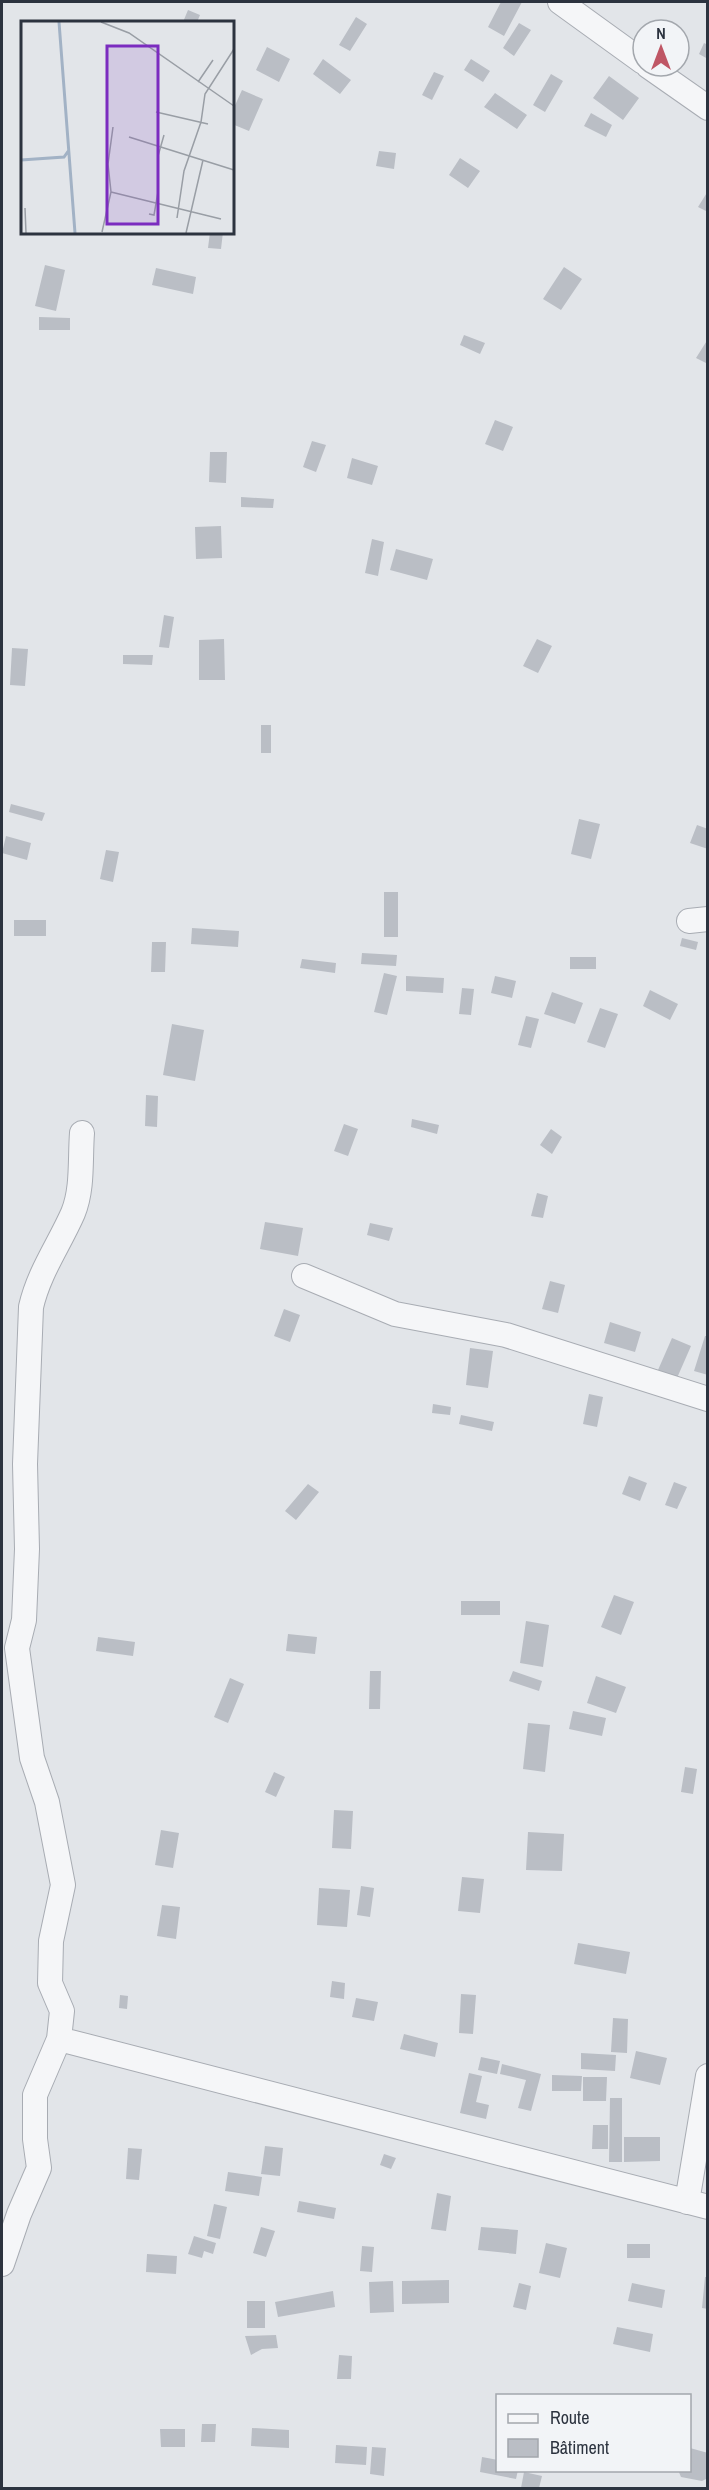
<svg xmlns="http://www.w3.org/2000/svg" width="709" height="2490" viewBox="0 0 709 2490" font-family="'Archivo Narrow',sans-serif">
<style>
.building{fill:#babec5}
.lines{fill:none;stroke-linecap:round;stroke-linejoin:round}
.minor-casing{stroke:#a8acb3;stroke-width:26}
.minor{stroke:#f5f6f8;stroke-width:24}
.inset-river{fill:none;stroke:#a2b2c5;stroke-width:3}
.inset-road{fill:none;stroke:#999ea5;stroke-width:1.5}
.view{fill:#7b2cbf;fill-opacity:0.15;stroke:#7b2cbf;stroke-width:3}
.inset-edge{fill:none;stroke:#2c333f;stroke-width:3}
</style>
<rect width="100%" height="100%" fill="#e2e5e9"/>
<path class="building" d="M501,2H522L504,36L488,27Z
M188,10L200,15L197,22H183Z
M356,17L367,24L350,51L339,45Z
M519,23L531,30L514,56L503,48Z
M704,43L708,45V59L699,54Z
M267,47L290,59L279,82L256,70Z
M323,59L351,80L340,94L313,74Z
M471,59L490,71L483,82L464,70Z
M434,72L444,76L432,100L422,95Z
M551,74L563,81L545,112L533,105Z
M609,76L639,98L623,120L593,98Z
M242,90L263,99L249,131L232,124V112Z
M495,93L527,115L517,129L484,107Z
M591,113L612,125L606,137L584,126Z
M379,151L396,153L394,169L376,166Z
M460,158L480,171L468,188L449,175Z
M708,191V212L698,207Z
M210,232H223L221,249L208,248Z
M45,265L65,270L56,311L35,306Z
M564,267L582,279L561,310L543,299Z
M156,268L196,277L193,294L152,285Z
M39,317L70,318V330H39Z
M464,335L485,343L480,354L460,345Z
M708,339V364L696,358Z
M495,420L513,427L503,451L485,444Z
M312,441L326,445L316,472L303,467Z
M210,452H227L226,483L209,482Z
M352,458L378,466L372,485L347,478Z
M241,497L274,499L273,508L241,507Z
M221,526L222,558L196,559L195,527Z
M372,539L384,542L378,576L365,573Z
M396,549L433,559L427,580L390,570Z
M164,615L174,617L169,648L159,647Z
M224,639L225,680H199V640Z
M537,639L552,646L538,673L523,666Z
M12,648L28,649L25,686L10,685Z
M123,655H153L152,665L123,664Z
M261,725H271V753H261Z
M11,804L45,813L42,821L9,812Z
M579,819L600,824L591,859L571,854Z
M697,825L708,829V849L690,843Z
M6,836L31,843L27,860L2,853Z
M106,850L119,852L113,882L100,879Z
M384,892H398V937H384Z
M14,920H46V936H14Z
M192,928L239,931L238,947L191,944Z
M682,938L698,942L696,950L680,946Z
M152,942H166L165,972H151Z
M362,953L397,955L396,966L361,964Z
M570,957H596V969H570Z
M302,959L336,963L335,973L300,968Z
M384,973L397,976L387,1015L374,1012Z
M406,976L444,978L443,993L406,991Z
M495,976L516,981L512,998L491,993Z
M462,988L474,989L471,1015L459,1014Z
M650,990L678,1004L670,1020L643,1006Z
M552,992L583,1003L575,1024L544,1014Z
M600,1008L618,1014L605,1048L587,1042Z
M526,1016L539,1019L531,1048L518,1045Z
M172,1024L204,1030L195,1081L163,1075Z
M146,1095L158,1096L157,1127L145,1126Z
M412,1119L439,1125L437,1134L411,1127Z
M344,1124L358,1129L348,1156L334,1151Z
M551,1129L562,1137L552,1154L540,1145Z
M537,1193L548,1196L543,1218L531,1216Z
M265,1222L303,1228L298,1256L260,1249Z
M370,1223L393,1228L389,1241L367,1235Z
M550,1281L565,1285L558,1313L542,1309Z
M284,1309L300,1315L290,1342L274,1336Z
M610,1322L641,1332L635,1352L604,1343Z
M705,1336H708V1375L694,1371Z
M672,1338L691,1346L677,1378L658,1370Z
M470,1348L493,1351L488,1388L466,1385Z
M589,1394L603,1397L597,1427L583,1424Z
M433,1404L451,1407L450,1415L432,1413Z
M461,1415L494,1422L492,1431L459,1424Z
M629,1476L647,1483L640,1501L622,1494Z
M674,1482L687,1487L677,1509L665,1505Z
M308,1484L319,1492L296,1520L285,1511Z
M614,1595L634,1602L621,1635L601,1627Z
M461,1601H500V1615H461Z
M526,1621L549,1625L543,1667L520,1663Z
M288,1634L317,1637L315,1654L286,1651Z
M98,1637L135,1642L133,1656L96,1651Z
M370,1671H381L380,1709H369Z
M513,1671L542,1681L539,1691L509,1681Z
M596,1676L626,1687L616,1713L587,1703Z
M230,1678L244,1684L228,1723L214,1717Z
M573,1711L606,1718L602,1736L569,1729Z
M528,1723L550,1725L545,1772L523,1769Z
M685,1767L697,1769L693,1794L681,1792Z
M274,1772L285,1777L276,1797L265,1792Z
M334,1810L353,1811L351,1849L332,1848Z
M161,1830L179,1833L173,1868L155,1865Z
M528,1832L564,1834L562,1871L526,1870Z
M462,1877L484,1879L480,1913L458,1911Z
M361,1886L374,1888L370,1917L357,1915Z
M319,1888L350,1890L347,1927L317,1925Z
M162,1905L180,1907L176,1939L157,1936Z
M578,1943L630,1952L626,1974L574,1964Z
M332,1981L345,1983L344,1999L330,1997Z
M461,1994L476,1995L473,2034L459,2033Z
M120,1995L128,1996L127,2009L119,2008Z
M356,1998L378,2002L374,2021L352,2017Z
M613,2018L628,2019L627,2053L611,2052Z
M404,2034L438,2043L435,2057L400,2049Z
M636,2051L667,2058L660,2085L630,2078Z
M581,2053L616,2055L615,2071L581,2069Z
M481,2057L500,2061L497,2074L478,2070Z
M502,2064L541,2074L531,2111L518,2108L526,2080L500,2074Z
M469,2073L482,2076L476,2102L489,2105L486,2119L460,2113Z
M552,2075L582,2076L581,2091H552Z
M583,2077H607L606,2101H583Z
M610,2098H622V2162H609Z
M593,2125H608V2149H592Z
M624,2137H660V2161L624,2162Z
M265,2146L283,2148L280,2176L261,2174Z
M128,2148L142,2149L139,2180L126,2179Z
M384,2154L396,2158L391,2169L380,2165Z
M228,2172L262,2177L259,2196L225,2191Z
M437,2193L451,2196L446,2231L431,2229Z
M299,2201L336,2208L334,2219L297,2212Z
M214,2204L227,2207L220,2239L207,2236Z
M261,2227L275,2231L266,2257L253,2253Z
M481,2227L518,2230L516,2254L478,2250Z
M194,2236L216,2243L213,2254L204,2251L202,2258L188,2254Z
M546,2243L567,2248L560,2278L539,2273Z
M627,2244H650V2258H627Z
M362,2246L374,2247L372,2272L360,2271Z
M147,2254L177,2256L176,2274L146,2272Z
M705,2277H708V2309L702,2308Z
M449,2280V2303L402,2304V2281Z
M393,2281L394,2312L370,2313L369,2282Z
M519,2283L531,2286L526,2310L513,2307Z
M632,2283L665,2290L662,2308L628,2301Z
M333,2291L335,2307L278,2317L275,2302Z
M247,2301H265V2328H247Z
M617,2327L653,2334L650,2352L613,2344Z
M276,2335L278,2348L262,2349L251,2355L245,2336Z
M339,2355L352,2356L351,2379H337Z
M202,2424H216L215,2442H201Z
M252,2428L289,2430V2448L251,2446Z
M160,2429H185V2447H161Z
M336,2445L367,2447L366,2465L335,2463Z
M372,2447L386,2448L384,2476L370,2474Z
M690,2448L708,2453V2478L702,2481L681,2477L678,2470H690Z
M482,2457L498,2460V2470H518L516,2479L480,2472Z
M524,2472L542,2476L539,2488H521Z"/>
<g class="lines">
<g class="minor-casing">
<path id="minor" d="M560,2L643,62
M648,66L708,108
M689,921L708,919
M304,1276L395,1314L506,1335L708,1399
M59,2039L708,2207
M687,2202L708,2076
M2,2264L19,2214L39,2168L35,2139V2095L59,2039L62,2011L50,1983L51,1941L63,1885L47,1802L32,1758L17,1648L24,1620L27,1549L25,1464L31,1307C39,1272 59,1245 73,1213C83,1189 80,1159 82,1133"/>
</g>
<use href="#minor" class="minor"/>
</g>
<g transform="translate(21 21)">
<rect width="213" height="213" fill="#e2e5e9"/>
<path class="inset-river" d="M38,1L54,212M0,139L43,136L48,129"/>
<path class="inset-road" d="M80,1L108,12L213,85M177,61L192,39M135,91L187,103M108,116L213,149M137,135L143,114M90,171L200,198M4,187L5,212M128,193L133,194L137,171M156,197L163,150L180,101L184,73L213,28M81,211L90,171L87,143L92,106M165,212L182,139"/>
<path class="view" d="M86,25H137V203H86Z"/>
<rect width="213" height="213" class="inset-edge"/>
</g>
<rect width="709" height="2490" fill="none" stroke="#2c333f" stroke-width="6"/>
<rect x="496" y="2394" width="195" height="78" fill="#f2f4f7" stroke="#a3a7ad" stroke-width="1.5"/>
<rect x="508" y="2414" width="30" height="9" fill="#f5f6f8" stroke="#a3a7ad" stroke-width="1.5"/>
<text x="550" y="2424" font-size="18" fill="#2c333f">Route</text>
<rect x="508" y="2439" width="30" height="18" fill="#babec5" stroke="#a3a7ad" stroke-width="1.5"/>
<text x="550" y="2454" font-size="18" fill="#2c333f">Bâtiment</text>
<g transform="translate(661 48)"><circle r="28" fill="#f2f4f7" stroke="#a3a7ad" stroke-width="1.5"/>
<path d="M0-4.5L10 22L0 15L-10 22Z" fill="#bf5665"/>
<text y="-9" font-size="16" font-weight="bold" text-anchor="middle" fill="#2c333f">N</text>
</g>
</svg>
